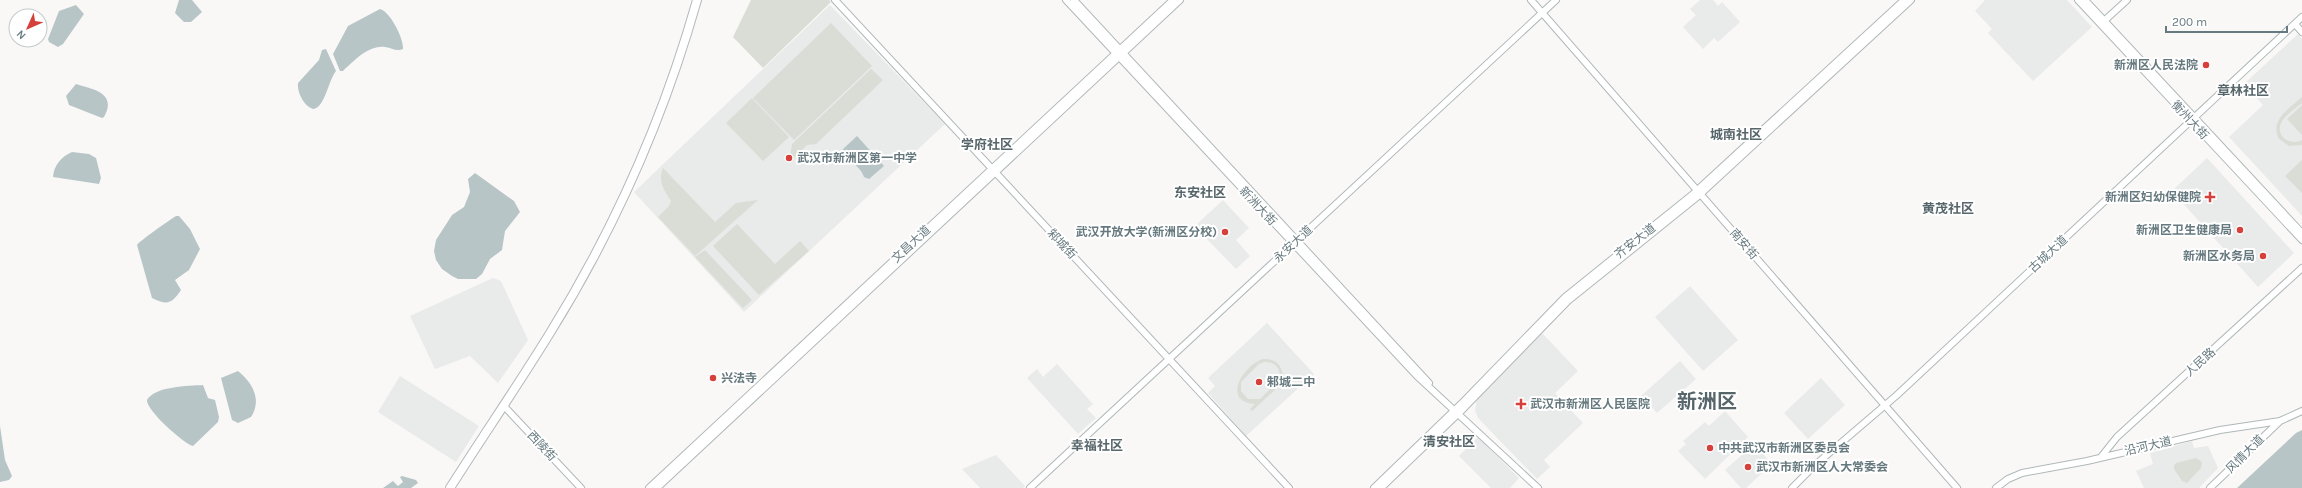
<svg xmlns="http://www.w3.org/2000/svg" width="2302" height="488" viewBox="0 0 2302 488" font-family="Karla,'Noto Sans SC',sans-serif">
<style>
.built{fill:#e9eaea}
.green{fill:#daddd6;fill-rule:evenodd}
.water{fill:#b7c5c7}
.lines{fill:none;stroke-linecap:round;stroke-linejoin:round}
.secondary-casing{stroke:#b0b8ba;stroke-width:8}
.highway-casing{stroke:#b3b8ba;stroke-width:10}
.secondary{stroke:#fff;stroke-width:6}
.highway{stroke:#fff;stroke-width:8}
.poi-dot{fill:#d5413a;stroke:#fff;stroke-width:1.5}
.labels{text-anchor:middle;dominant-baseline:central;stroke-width:4;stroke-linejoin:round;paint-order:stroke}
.poi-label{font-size:12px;font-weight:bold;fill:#66797f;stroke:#fff;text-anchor:start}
.street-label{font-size:12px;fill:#66797f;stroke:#fff}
.neighbourhood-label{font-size:13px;font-weight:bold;fill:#57666b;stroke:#fff}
.town-label{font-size:20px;font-weight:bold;fill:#57666b;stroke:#fff}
</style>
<rect width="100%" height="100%" fill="#f9f8f6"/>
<path class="built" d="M1700,0H1713L1718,6L1722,2L1740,22L1718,42L1714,38L1703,49L1683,27L1696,15L1690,9Z
M1985,0H2067L2092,27L2033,81L1988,33L1992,29L1975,11Z
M830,5L945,124L744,312L634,192Z
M2298,34L2302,39V216L2229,137L2263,105L2244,84Z
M2207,158L2294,253L2258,287L2172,191Z
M1223,200L1249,228L1236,240L1250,256L1236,269L1206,238L1208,236L1197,224Z
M493,278L501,281L528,340L498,383L470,356L435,369L410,316Z
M1690,286L1738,340L1703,371L1655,317Z
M1267,323L1314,374L1246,436L1208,393L1215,386L1208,378Z
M1542,333L1578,371L1555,393L1583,423L1544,460L1550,467L1537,479L1478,418L1475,410L1477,398Z
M1680,361L1696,379L1657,413L1641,396Z
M1057,364L1093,404L1087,409L1096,418L1078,434L1027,378L1037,369L1043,377Z
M400,376L479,426L456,462L378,412Z
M1821,378L1845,405L1808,439L1784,413Z
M1725,411L1748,437L1705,479L1678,451L1686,444L1683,441L1705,422L1709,426Z
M1478,437L1519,478L1510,488H1491L1459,456Z
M2192,441L2194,448L2208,446L2218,468L2199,488H2144L2136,471L2153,464L2150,453Z
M1754,444L1772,464L1746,488H1741L1725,470Z
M996,455L1025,486L1023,488H980L962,469Z"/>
<path class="green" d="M751,0H829L831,2L763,68L733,37Z
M831,23L872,66L794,140L753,98Z
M871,69L883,80L816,144L807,145L789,163L792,144Z
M2302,97V103C2296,108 2285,115 2281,123C2275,137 2291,146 2302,140V145L2289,146L2279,139C2269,120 2290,108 2302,97Z
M752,98L789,137L763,161L726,123Z
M2302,105V135L2287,119Z
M2302,160V193L2285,176Z
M663,168L715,222L736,203L758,200L695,256L658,217L669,206L671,201C663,189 658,181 663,168Z
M737,224L775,264L800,241L809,251L759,295L713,246Z
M705,250L752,300L743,308L695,257Z
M1263,359C1276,358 1283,366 1283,378L1288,374L1290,376L1252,411L1250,409L1255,404C1221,402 1243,365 1263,359ZM1264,362C1275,361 1282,369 1279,380L1260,399H1248L1241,391V382L1259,364Z
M2196,458L2202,462L2201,468L2187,483L2182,481L2174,469V465L2176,463Z"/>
<path class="water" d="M179,0H192L202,12L191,22H184L175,13Z
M76,5L84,14L63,44L58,47L49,42L48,39L59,11Z
M380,9C390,11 404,39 403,49C396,52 392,48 385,47C368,45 354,61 343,71H340L333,54L348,26Z
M326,49L336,71C328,81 325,108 313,109C304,106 297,93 298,83L319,60L322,50Z
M76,84C91,89 118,92 104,117L102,118L69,105L66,96Z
M857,136L884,166L869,179L864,177C862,170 855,165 850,159L844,157L842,150Z
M72,152L89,154L96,158L101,178L99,184L53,177C54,165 61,157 72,152Z
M475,173L514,201L520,212L505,231L502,250L490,259L482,274L476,279H458L452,276L442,269L436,260L434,251L436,240L452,215L464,207L470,192L468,179Z
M176,216H179L190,229L200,249L189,270L175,280L181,290C172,303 168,306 152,298L137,245C138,242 171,219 176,216Z
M238,371C253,383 262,400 251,417L238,423L232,420L221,378Z
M203,385L208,398L215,400L219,417L218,422L193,446C183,443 146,410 147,400C155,386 188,386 203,385Z
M0,426L5,460L12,476L9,480L0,482Z
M2302,430V488H2237L2296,433Z
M402,476L416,480L418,483L411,488H383L393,481L398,486L403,482L400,477Z"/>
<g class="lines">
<g class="secondary-casing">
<path id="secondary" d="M835,0L1289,488
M1066,0L1417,376L1538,488
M1074,0L1429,383
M1531,0L1957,488
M2078,0L2302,240
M2085,0L2302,233
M2104,21L2127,0
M2295,24L2302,32
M503,405L581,488
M2101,457L2117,437L2302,268
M649,488L1173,0
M657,488L1180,0
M1030,488L1556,0
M1374,488L1461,404L1565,297L1693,194L1904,0
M1381,488L1464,408L1568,301L1696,198L1911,0
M1792,488L1814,466L1897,395L2302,17
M1996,488L2008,479L2022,473L2087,461L2220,430L2280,421L2302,411
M2210,488L2280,421"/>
</g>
<g class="highway-casing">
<path id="highway" d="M450,488C483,436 518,385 550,333C614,230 664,117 697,0"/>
</g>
<use href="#secondary" class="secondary"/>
<use href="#highway" class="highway"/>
</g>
<g class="poi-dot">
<circle cx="2206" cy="65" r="4"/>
<circle cx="789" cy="158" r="4"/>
<path d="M2208 191h4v4h4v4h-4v4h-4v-4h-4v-4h4z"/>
<circle cx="2240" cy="230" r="4"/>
<circle cx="1225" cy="232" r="4"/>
<circle cx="2263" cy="256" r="4"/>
<circle cx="713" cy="378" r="4"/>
<circle cx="1259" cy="382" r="4"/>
<path d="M1519 398h4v4h4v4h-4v4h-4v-4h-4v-4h4z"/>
<circle cx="1710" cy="448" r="4"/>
<circle cx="1748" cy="467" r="4"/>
</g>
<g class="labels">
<g class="poi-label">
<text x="2198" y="65" text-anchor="end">新洲区人民法院</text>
<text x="797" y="158">武汉市新洲区第一中学</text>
<text x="2201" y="197" text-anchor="end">新洲区妇幼保健院</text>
<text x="2232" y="230" text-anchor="end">新洲区卫生健康局</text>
<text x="1217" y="232" text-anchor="end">武汉开放大学(新洲区分校)</text>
<text x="2255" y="256" text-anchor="end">新洲区水务局</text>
<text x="721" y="378">兴法寺</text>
<text x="1267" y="382">邾城二中</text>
<text x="1530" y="404">武汉市新洲区人民医院</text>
<text x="1718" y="448">中共武汉市新洲区委员会</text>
<text x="1756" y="467">武汉市新洲区人大常委会</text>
</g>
<g class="street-label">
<text transform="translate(2190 120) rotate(47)">衡州大街</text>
<text transform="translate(1258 206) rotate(47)">新洲大街</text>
<text transform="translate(1635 241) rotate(-38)">齐安大道</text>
<text transform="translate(911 244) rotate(-43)">文昌大道</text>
<text transform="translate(1062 244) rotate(47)">邾城街</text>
<text transform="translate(1293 244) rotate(-43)">永安大道</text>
<text transform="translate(1744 244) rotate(49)">南安街</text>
<text transform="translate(2048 254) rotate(-43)">古城大道</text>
<text transform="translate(2200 362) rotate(-42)">人民路</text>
<text transform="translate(542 446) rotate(47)">西陵街</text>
<text transform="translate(2148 446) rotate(-13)">沿河大道</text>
<text transform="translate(2245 454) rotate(-45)">风情大道</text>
</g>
<g class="neighbourhood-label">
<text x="2243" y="90">章林社区</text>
<text x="1736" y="134">城南社区</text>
<text x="987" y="144">学府社区</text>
<text x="1200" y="192">东安社区</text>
<text x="1948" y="208">黄茂社区</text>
<text x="1449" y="441">清安社区</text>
<text x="1097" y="445">幸福社区</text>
</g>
<g class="town-label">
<text x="1707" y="401">新洲区</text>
</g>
</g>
<g transform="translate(28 28) rotate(225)"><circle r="19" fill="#ffffff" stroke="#c2c9cc"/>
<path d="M0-3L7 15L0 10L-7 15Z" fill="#d5413a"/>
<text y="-6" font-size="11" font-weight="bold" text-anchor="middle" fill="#66797f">N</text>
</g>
<path d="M2166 26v6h121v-6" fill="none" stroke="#66797f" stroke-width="2"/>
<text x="2172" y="26" font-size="12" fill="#66797f" stroke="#ffffff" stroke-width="3" paint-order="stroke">200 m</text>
</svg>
